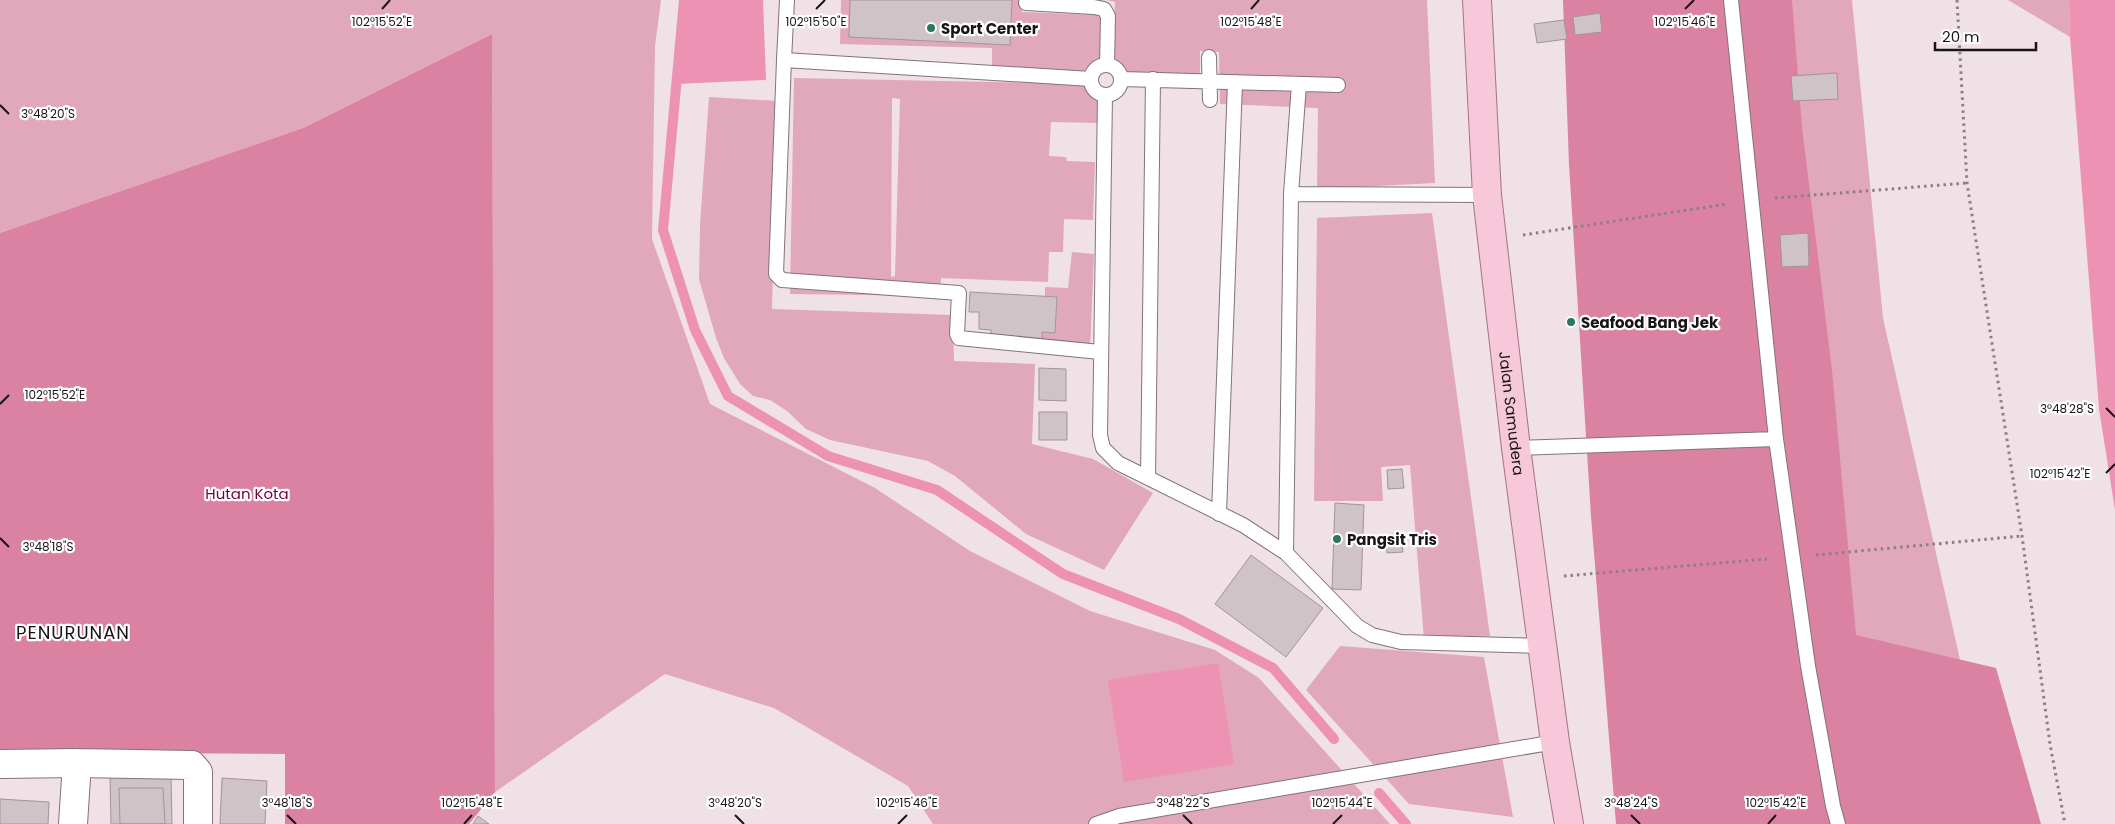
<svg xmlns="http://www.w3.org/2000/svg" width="2115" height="824" viewBox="0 0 2115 824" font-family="Poppins,sans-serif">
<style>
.green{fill:#e1a7bb;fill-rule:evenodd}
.forest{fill:#db82a3}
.water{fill:#ee92b4}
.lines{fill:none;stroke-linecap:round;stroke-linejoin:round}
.stream{stroke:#ee92b4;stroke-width:10}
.building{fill:#d0c3c7;stroke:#a19598}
.lane-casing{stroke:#807477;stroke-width:16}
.street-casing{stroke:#807477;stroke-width:30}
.primary-casing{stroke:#a67284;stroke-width:30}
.path{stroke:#8a8084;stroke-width:3;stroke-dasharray:2.5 4;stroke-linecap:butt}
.lane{stroke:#fff;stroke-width:14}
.street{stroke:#fff;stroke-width:28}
.primary{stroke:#f7c8d9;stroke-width:28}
.ticks{fill:none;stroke:#191416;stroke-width:2}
.poi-dot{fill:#317465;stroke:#fff;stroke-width:2}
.labels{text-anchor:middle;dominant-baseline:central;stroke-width:4.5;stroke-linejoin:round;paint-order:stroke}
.poi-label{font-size:15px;font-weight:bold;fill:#191416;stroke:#fff;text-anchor:start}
.street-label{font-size:15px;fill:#191416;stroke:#fff}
.park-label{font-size:15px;fill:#70003d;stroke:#fff}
.quarter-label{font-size:18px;letter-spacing:1px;fill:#191416;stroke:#fff}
.ticks-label{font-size:12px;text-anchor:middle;fill:#191416;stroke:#fff;stroke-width:4.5;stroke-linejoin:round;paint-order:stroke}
</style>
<rect width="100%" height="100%" fill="#efe1e6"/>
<path class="green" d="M0,0H661L655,46L652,239L710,404L875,488L970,551L1090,611L1215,650L1259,678L1390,824H933L908,786L774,708L665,674L495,792L492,34L303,128L0,233Z
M841,0H1022V12L1100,15V58L1088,66L1082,74L992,69V48L840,44Z
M1107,0H1427L1435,183L1317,189L1318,108L1220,104L1219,52L1200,51V73H1127L1124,67L1112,58L1115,2Z
M1569,0H1852L1883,318L1972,713L1629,824Z
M2008,0H2069L2070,37Z
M794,78L1086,84L1092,94L1099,99L1097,123L1051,122L1049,156L1066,157L1067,161L1095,162L1093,220L1064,219L1063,252H1049L1048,282L941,278L940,296L790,294ZM892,98L900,99L895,276L891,277Z
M709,97L777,101L772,309L953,315L954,361L1035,364L1032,444L1093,459L1153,493L1104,570L1026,534L955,476L928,461L830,440L806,429L787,411L770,400L753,396L740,384L724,358L716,338L699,279L700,225Z
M1432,213L1490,636L1424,639L1410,465L1381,467L1383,501H1314L1317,218Z
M1072,252L1094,254L1090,352L1042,344V332H1055L1057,297L1045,296V287L1068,288Z
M1340,646L1484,657L1513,817L1409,804L1306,690Z"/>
<path class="forest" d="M1563,0H1792L1802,127L1832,370L1856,635L1996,668L2041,824H1616L1591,516L1569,165Z
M492,34L495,792L469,824H285V754L0,752V233L303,128Z"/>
<path class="water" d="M684,0H763L766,80L676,84Z
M2069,0H2115V510L2099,409L2070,37Z
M1218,663L1234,764L1124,782L1108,680Z"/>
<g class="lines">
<path class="stream" d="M684,0L663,230L695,330L728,396L828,456L937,490L1063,574L1179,619L1273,668L1334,739
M1379,793L1406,824"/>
</g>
<path class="building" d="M850,0H1012L1010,45L849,37Z
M1600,13L1602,32L1575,35L1573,17Z
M1564,20L1567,39L1537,43L1534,24Z
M1837,73L1838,99L1793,101L1791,76Z
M1808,233L1809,266L1782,267L1780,235Z
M970,292L1057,297L1055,333L1042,332V344L991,341V330L979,329V312H969Z
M1039,368L1066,369V401L1039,400Z
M1039,412H1067V440H1039Z
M1402,469L1404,488L1388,489L1387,470Z
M1335,503L1364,505L1361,590L1332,589Z
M1401,533L1403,552L1387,553L1385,535Z
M1251,555L1323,608L1286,657L1215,604Z
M171,776L172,824H111L110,777Z
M222,778L267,781L265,824H220Z
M119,788H163L165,824H120Z
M0,799L49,802L48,824H0Z
M478,816L489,824H473Z"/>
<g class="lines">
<g class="lane-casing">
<path id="lane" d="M787,0L784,60L1091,79
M1731,0L1776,439L1808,666L1833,806L1838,824
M1026,3L1094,7L1104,9L1108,16L1107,65
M1209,57L1210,100
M784,60L776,274L782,280L959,293L957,334L959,338L1100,352
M1091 80a15 15 0 1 1 30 0a15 15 0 1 1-30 0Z
M1122,79L1338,85
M1105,95L1100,435L1103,448L1118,463L1243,525L1286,553L1357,626L1372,635L1401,642L1544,646
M1291,194L1487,195
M1516,448L1776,439
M1148,478L1153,79
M1219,514L1235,82
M1286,553L1291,194L1299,84
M1096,824L1119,816L1555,742"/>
</g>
<g class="street-casing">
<path id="street" d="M0,764L77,763L192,765L198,772V824
M73,824L77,763"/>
</g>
<g class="primary-casing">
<g id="primary">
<path id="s1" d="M1477,0L1487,195L1516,448L1555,742L1569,824"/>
</g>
</g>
<path class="path" d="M1957,0L1967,183L2022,536L2050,744L2065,824
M1775,198L1967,183
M1523,235L1727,204
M1816,555L2022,536
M1564,576L1767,559"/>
<use href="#lane" class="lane"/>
<use href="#street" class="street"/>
<use href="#primary" class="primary"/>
</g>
<path class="ticks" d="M382,9L390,0M816,9L825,0M1251,9L1259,0M1685,9L1694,0M0,105L9,114M0,404L9,395M2106,408L2115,417M2106,473L2115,464M0,538L9,547M287,815L296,824M735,815L744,824M1183,815L1192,824M1631,815L1640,824M464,824L472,815M898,824L907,815M1333,824L1342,815M1768,824L1776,815"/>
<g class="poi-dot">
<circle cx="931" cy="28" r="5"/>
<circle cx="1571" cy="322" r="5"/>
<circle cx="1337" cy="539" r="5"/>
</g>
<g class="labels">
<g class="poi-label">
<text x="941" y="28">Sport Center</text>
<text x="1581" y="322">Seafood Bang Jek</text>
<text x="1347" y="539">Pangsit Tris</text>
</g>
<g class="street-label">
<text stroke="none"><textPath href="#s1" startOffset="415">Jalan Samudera</textPath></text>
</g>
<g class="park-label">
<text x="247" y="493">Hutan Kota</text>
</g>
<g class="quarter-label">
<text x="73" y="632">PENURUNAN</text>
</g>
</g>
<g class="ticks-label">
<text x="382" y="26">102°15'52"E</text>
<text x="816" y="26">102°15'50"E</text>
<text x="1251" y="26">102°15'48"E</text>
<text x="1685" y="26">102°15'46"E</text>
<text x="48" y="118">3°48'20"S</text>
<text x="55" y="399">102°15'52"E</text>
<text x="2067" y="413">3°48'28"S</text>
<text x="2060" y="478">102°15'42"E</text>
<text x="48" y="551">3°48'18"S</text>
<text x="472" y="807">102°15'48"E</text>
<text x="907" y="807">102°15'46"E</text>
<text x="1342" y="807">102°15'44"E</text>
<text x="1776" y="807">102°15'42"E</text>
<text x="287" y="807">3°48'18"S</text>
<text x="735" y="807">3°48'20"S</text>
<text x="1183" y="807">3°48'22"S</text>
<text x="1631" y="807">3°48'24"S</text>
</g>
<path d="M1935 42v8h101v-8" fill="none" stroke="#191416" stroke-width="2.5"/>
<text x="1942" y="42" font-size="15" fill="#191416" stroke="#ffffff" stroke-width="4" paint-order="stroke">20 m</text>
</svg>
